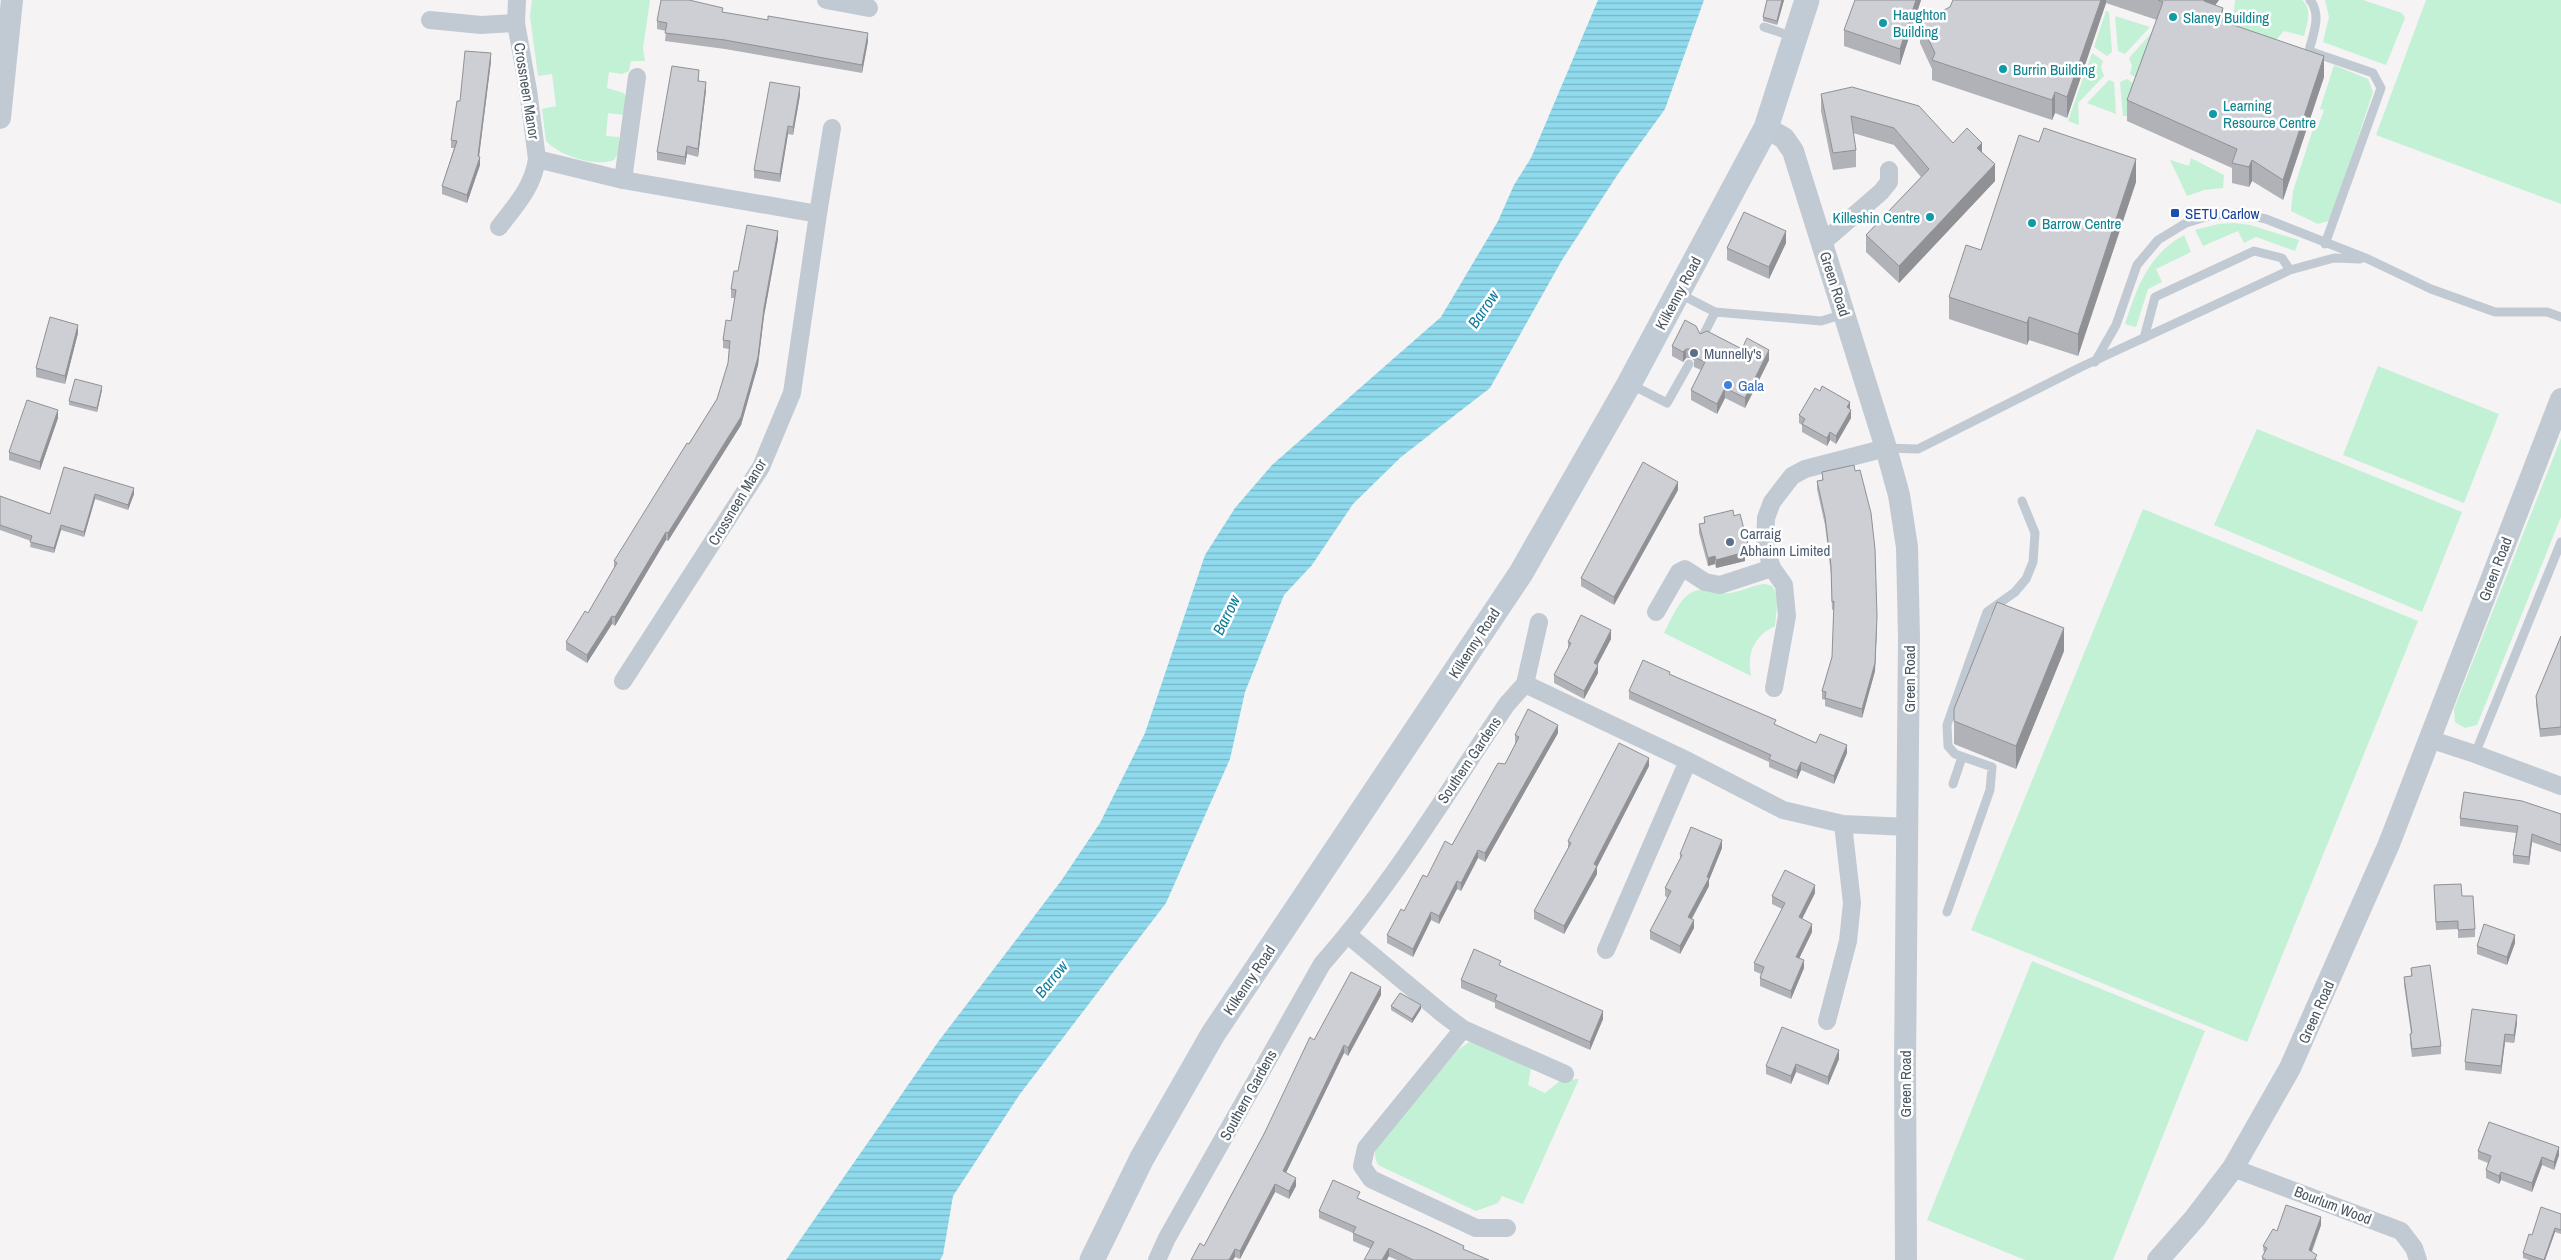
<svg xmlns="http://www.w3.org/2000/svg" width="2561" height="1260" viewBox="0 0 2561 1260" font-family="'Archivo Narrow',sans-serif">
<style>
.grass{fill:#c3f1d5}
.water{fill:url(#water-rules)}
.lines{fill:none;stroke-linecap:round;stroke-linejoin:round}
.service{stroke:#c1cad2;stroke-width:9}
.minor{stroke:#c1cad2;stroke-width:18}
.tertiary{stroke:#c1cad2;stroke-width:22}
.secondary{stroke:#c1cbd6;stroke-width:25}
.wall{fill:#b0b2b7}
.shaded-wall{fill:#909195}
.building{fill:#cdcfd5;stroke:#909195}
.culture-dot{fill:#0f9aa8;stroke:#fff;stroke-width:2}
.transit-dot{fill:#1a4fb4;stroke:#fff;stroke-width:2}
.service-dot{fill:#5c6f8a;stroke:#fff;stroke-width:2}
.shop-dot{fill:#3f7fe0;stroke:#fff;stroke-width:2}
.labels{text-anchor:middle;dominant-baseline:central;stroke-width:5;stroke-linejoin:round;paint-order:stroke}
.culture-label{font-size:15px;fill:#0d838f;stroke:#fff;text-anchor:start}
.street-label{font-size:15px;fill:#4a5661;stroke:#fff}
.transit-label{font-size:15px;fill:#164399;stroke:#fff;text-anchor:start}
.service-label{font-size:15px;fill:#4e5e75;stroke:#fff;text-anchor:start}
.shop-label{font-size:15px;fill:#366cbe;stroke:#fff;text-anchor:start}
.water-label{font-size:16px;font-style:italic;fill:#0c7c9b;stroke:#fff}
</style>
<defs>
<pattern id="water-rules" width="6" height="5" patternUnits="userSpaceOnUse" patternTransform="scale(1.25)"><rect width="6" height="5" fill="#90daee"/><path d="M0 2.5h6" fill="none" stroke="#78b4c4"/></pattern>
</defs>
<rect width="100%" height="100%" fill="#f5f3f3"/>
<path class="grass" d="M532,0H650L643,48L645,61H631L629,71L622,74L609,72L607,88L624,93L627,100L624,115L608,113L606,136L619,137V152L614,160C595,167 560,156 546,141L542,109L556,106L552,74L538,76L530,16Z
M2235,0H2302C2313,9 2307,24 2304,36L2284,31L2273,43L2232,34Z
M2325,0H2363L2402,13L2405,18L2386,65L2323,42L2329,17Z
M2426,0H2561V204L2376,135Z
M2106,11L2109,12L2112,52L2107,56L2094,47Z
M2115,16L2150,27L2125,54L2118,51Z
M2156,28L2141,81L2130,74L2132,66L2129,58Z
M2092,53L2103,61L2101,67L2104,76L2078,103L2079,125L2068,121Z
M2334,65L2368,79L2373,92L2332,216L2328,221L2318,224L2291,211L2293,191L2314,126L2318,127L2324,110L2320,109Z
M2127,79L2139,87L2128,116H2123L2120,82Z
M2109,80L2114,82L2116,114L2087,103Z
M2191,158L2224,175L2223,188L2204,190L2187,196L2170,160L2189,166Z
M2234,223L2250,225L2299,240L2295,251L2256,237L2244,243L2238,231L2203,246L2195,230L2219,224Z
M2184,235L2191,252L2156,269L2162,282L2148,289L2136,327L2125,324C2137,287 2148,255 2184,235Z
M2378,366L2499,414L2464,503L2343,455Z
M2257,429L2462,512L2422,612L2214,525Z
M2561,438V517L2477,725L2465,728L2455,722L2454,709Z
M2143,509L2418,621L2247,1042L1971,930Z
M1765,584L1772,586C1780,597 1776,613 1775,626C1753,637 1747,653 1751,676L1664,633C1672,619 1681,591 1700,590C1711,589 1720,594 1731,593C1743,591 1752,585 1765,584Z
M2032,961L2205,1031L2113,1260H2025L1927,1220Z
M1474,1039L1529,1063L1531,1069L1528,1085L1545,1093L1561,1080L1579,1079L1523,1204L1502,1196L1498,1203L1476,1211L1378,1165C1373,1154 1374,1150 1381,1140L1459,1049Z"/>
<path class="water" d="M1598,0H1704L1665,109L1618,174L1562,260L1490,388L1401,457L1353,504L1312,565L1284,595L1245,692L1230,759L1166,903L1020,1094L953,1196L943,1255L940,1260H786L938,1042L1061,881L1100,823L1145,733L1205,555L1235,508L1272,465L1441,317L1498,221L1514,185L1531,158Z"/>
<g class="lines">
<path class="service" d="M2310,0C2322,15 2313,34 2309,51L2373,73L2381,88L2325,244
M1764,27L1794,37
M1680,294L1715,312L1702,338
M1715,312L1821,321L1844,314
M2144,338L2155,297L2254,251L2282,258L2290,270
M2095,362L2116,325L2137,265L2158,240L2186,223L2209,216L2238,213L2266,219L2368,259L2431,289L2495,312H2547L2561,317
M1632,385L1667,403L1689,364
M1886,448L1918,449L2081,367L2290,270L2334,258L2360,259
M2475,754L2561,542
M1953,784L1962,757
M1947,912L1990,790L1992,767L1955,754L1948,746L1947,725L1987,612L2015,592L2026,579L2033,562L2035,533L2022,501"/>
<path class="minor" d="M517,0L516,23L528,90L537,159L623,180L818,214L792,393L761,467L623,681
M826,0L869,8
M430,20L481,25L516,23
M623,180L637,77
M818,214L832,128
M499,227C516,205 533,187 537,159
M1822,243L1881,192L1889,182V170
M1656,612L1679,572L1685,569L1705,582L1720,585L1772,568
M1539,622L1525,684L1688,761L1783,810L1843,824L1908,827
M1774,688L1787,616L1784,585L1772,568L1765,545L1766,518L1772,502L1792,476L1805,469L1886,448
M2429,739L2475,754L2561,786
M1348,935L1443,1014L1463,1029L1565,1074
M1606,950L1688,761
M1827,1021L1848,941L1852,903L1843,824
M1463,1029L1366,1148L1362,1166L1371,1179L1476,1228H1507
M2233,1168L2401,1231L2414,1248L2418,1260
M1157,1260L1167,1238L1322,964C1393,884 1447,792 1507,704L1525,684"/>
<path class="tertiary" d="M0,118L12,0
M1766,128L1784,138L1793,151L1886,448L1899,495L1907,547L1909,638L1905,1064L1906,1260
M2158,1260L2195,1218L2233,1168L2290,1068L2389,844L2561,399"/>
<path class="secondary" d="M1092,1260L1142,1158L1213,1034L1521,573L1629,384L1766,128L1807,0"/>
</g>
<path class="wall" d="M1767,0H1784L1777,25L1763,21V17Z
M1921,0L1900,65L1844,46V30Z
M1953,0H2219L2215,5L2223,22L2324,77L2283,200L2252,181L2249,187L2232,183V168L2127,121V100L2157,20L2106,3L2067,118L2055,113L2052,120L1932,80V69L1920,43V22L1950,7Z
M723,12L868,41L862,73L725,49L665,41L666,31L657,29V21Z
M491,61L479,157L480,165L467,203L442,194V186L454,148H451V140L460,101Z
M699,78V81L706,90L698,157L687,154L685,165L657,160V152Z
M1821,94L1982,153L1995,181L1899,283L1866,252V235L1921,177L1894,145L1853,133L1856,150V167L1833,170L1821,111Z
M800,95L793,135L788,134L780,182L754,178V170Z
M2136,182L2078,356L2029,340L2027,345L1949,319V297L1981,250Z
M778,239L764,316L758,365L741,425L668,541L666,540L615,626L612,624L587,663L566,650V642L588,613L614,568V561L717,399L728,363L729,349L723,348V340L731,321L735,298H731V289L738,271Z
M1786,243L1769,279L1727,260V248Z
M78,333L65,384L36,377V368Z
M1700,334L1769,360L1745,408L1725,398L1717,414L1691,400V390L1701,370L1694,367V361L1692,358H1686L1683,362L1672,356V346Z
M102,390L97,412L69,405V401Z
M1850,409L1851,418L1836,444L1830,440L1827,446L1802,432V425L1799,423V415Z
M58,418L40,470L9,460V452Z
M64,467L134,494L128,510L95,499L84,537L61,530L54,553L30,547L31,541L0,530V496L50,514Z
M1822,472L1877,624L1875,671L1862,718L1825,706V700L1822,699V691L1832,657L1834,609L1832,610L1831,574L1825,525L1817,489V481L1822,480Z
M1678,490L1614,605L1581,586V578Z
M1734,516L1748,552L1745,553V561L1716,568L1715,564L1708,566L1699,533V524L1704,523V517Z
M2561,636V735L2540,737L2536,704V696Z
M1611,639L1598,664V673L1584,699L1554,683V675L1568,650V642Z
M2064,651L2016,769L1954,744V709Z
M1670,674L1776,725L1816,743L1847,753L1834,784L1801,770L1797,779L1769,767V762L1629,699V691Z
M1558,733L1485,862L1478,858L1461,891L1457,889L1439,924L1431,920L1413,957L1387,943V935L1404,911L1452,845L1505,764L1515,744V735Z
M1649,766L1597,867V874L1564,934L1534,919V911L1568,848V841Z
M2561,814V852L2532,842L2529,865L2513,863V855L2516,833L2460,826V818Z
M1722,848L1709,880V886L1692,919L1694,928L1680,954L1650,939V931L1668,898L1665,896V888L1680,860V854Z
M2434,885L2462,896L2475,929V937L2458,938V929L2436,930Z
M1815,893L1802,919L1812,932L1799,958L1804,968L1791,999L1760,986V978L1761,974L1754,971V963L1782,909L1772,904V896Z
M2515,943L2507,965L2477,954V946Z
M1501,966L1603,1019L1590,1050L1495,1008V1003L1461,988V980Z
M2411,968L2441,1046V1054L2412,1057L2410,1042V1034L2411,1033L2404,985V977L2411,976Z
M1381,995L1348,1056L1344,1053L1286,1172L1296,1186L1289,1199L1275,1192L1240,1259L1235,1257L1233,1260H1191L1204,1246L1314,1040Z
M1391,1006L1421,1009L1412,1023L1391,1010Z
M2517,1023L2514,1043L2505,1042L2501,1074L2465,1070V1062Z
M1839,1059L1828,1085L1796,1072L1791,1084L1766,1074V1066Z
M2478,1151L2559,1155L2554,1170L2542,1165L2532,1192L2501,1180L2499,1184L2486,1178V1170L2488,1163L2478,1159Z
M1360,1199L1464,1250L1489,1260H1397L1353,1241V1233L1319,1218V1211Z
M2561,1214V1234L2555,1232L2545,1260H2529L2523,1258V1253L2532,1235Z
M2321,1225L2312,1252L2317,1260H2262V1257L2264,1254L2263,1246L2277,1231Z"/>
<path class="shaded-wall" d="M1782,0H1784L1777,25V21Z
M1916,0H1921L1900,65V49Z
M2101,0H2106V3L2067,118V97Z
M2204,0H2219L2204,21Z
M2223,8V28L2219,20Z
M868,33V41L862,73V65Z
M491,53V61L478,164V156Z
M2324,56V77L2283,200V180Z
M706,82V90L698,157V149Z
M800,87V95L793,135V127Z
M2055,92V113L2052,120V100Z
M788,126V134L780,182V174Z
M1982,143V160L1977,148Z
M687,146V154L685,165V157Z
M480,157V165L467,203V195Z
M2136,159V182L2078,356V334Z
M2252,160V181L2249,187V167Z
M1995,164V181L1899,283V266Z
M778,231V239L764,316L758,365L741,425L668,541V533L764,308Z
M1786,231V243L1769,279V267Z
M2029,317V340L2027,345V323Z
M78,325V333L65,384V376Z
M1686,349V358L1683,362V352Z
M1769,350V360L1745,408V398Z
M102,386V390L97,412V408Z
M1725,388V398L1717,414V404Z
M1850,402V410L1847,407Z
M58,410V418L40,470V462Z
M1851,410V418L1836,444V436Z
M1830,432V440L1827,446V438Z
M1678,482V490L1614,605V597Z
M134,488V494L128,510V505Z
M95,494V499L84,537V532Z
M61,525V530L54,553V548Z
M666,532V540L615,626V617Z
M1748,544V552L1745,553V561L1716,568V560L1743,546Z
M1715,556V564L1708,566V558Z
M612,616V624L587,663V655Z
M1877,624L1875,671L1862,718V709Z
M2064,628V651L2016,769V746Z
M1611,630V639L1594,671V663Z
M1598,665V673L1584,699V691Z
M1558,725V733L1485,862V853Z
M1847,745V753L1834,784V776Z
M1649,758V766L1597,867V874L1564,934V926L1594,864Z
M1801,762V770L1797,779V771Z
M2532,834V842L2529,865V857Z
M1722,840V848L1709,880V886L1688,925V917Z
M1478,850V858L1461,891V883Z
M1457,881V889L1439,924V916Z
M1815,885V893L1799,925V917Z
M1431,912V920L1413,957V949Z
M1694,920V928L1680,954V946Z
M1812,924V932L1796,965V957Z
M2515,935V943L2507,965V957Z
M1804,960V968L1791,999V991Z
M1381,987V995L1348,1056V1048Z
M1421,1005V1009L1412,1023V1019Z
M1603,1011V1019L1590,1050V1042Z
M2517,1015V1023L2514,1043V1035Z
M2505,1034V1042L2501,1074V1066Z
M1344,1045V1053L1283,1179V1171Z
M1839,1050V1059L1828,1085V1077Z
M1796,1064V1072L1791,1084V1076Z
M2559,1147V1155L2554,1170V1162Z
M2542,1157V1165L2532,1192V1183Z
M2501,1172V1180L2499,1184V1176Z
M1296,1178V1186L1289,1199V1191Z
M1275,1184V1192L1240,1259V1251Z
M2321,1217V1225L2309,1258V1250Z
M2555,1228V1232L2545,1260H2544Z
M1389,1248V1256L1387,1260H1382Z
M1235,1249V1257L1233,1260H1229Z"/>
<path class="building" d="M661,0H689L723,8L722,12L746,16L768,20V16L868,33L862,65L725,40L665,33L667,23L657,21Z
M1767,0H1782L1777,21L1763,17Z
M1855,0H1916L1900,49L1844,30Z
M1953,0H2101L2067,97L2055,92L2052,100L1932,60L1935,53L1920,22L1950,7Z
M2158,0H2204V1L2223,8L2219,20L2324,56L2283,180L2252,160L2249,167L2232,163L2237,149L2127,100L2163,2Z
M465,51L491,53L478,156L480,157L467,195L442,186L457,141L451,140L457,101H460Z
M672,66L699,70L698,81L706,82L698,149L687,146L685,157L657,152Z
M770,82L800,87L793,127L788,126L780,174L754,170Z
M1852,87L1919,106L1953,143L1967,128L1982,143L1977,148L1995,164L1899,266L1866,235L1929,169L1894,128L1851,116L1856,150L1833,153L1821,94Z
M2044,128L2136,159L2078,334L2029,317L2027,323L1949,297L1966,245L1981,250L2019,135L2039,142Z
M1744,212L1786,231L1769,267L1727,248Z
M747,225L778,231L764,308L758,357L741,417L668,533L666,532L615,617L612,616L587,655L566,642L585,611L588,613L617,563L614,561L687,443L689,444L717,399L728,363L730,341L723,340L726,320L731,321L736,290L731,289L734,271H738Z
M50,317L78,325L65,376L36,368Z
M1685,320L1696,326L1700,334L1707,331L1742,349L1747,338L1769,350L1745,398L1725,388L1717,404L1691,390L1705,362L1694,357L1695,351L1692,349H1686L1683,352L1672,346Z
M75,379L102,386L97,408L69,401Z
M1822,386L1850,402L1847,407L1851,410L1836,436L1830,432L1827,438L1802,424L1805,419L1799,415L1815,388L1820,391Z
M27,400L58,410L40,462L9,452Z
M1643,462L1678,482L1614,597L1581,578Z
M1854,465L1855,471L1860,470L1871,513L1875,549L1877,616L1875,663L1862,709L1825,698L1826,692L1822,691L1832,657L1834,601L1832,602L1831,566L1825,517L1817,481L1823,480L1822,472Z
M64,467L134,488L128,505L95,494L84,532L61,525L54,548L30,542L32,536L0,525V496L50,514Z
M1733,510L1734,516L1740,514L1748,544L1743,546L1745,552L1716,560L1715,556L1708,558L1699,524L1705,523L1704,517Z
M1997,602L2064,628L2016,746L1954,721V709Z
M1581,615L1611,630L1594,663L1598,665L1584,691L1554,675L1571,643L1568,642Z
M2561,636V727L2540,729L2536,696Z
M1643,660L1670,672L1669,674L1776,720L1774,724L1816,743L1820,734L1847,745L1834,776L1801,762L1797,771L1769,759L1771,755L1629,691Z
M1528,709L1558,725L1485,853L1478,850L1461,883L1457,881L1439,916L1431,912L1413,949L1387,935L1401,909L1404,911L1423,875L1427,877L1445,841L1452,845L1498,763L1505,764L1519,737L1515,735Z
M1619,743L1649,758L1594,864L1597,866L1564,926L1534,911L1571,843L1568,841Z
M2464,792L2522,801L2561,814V845L2532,834L2529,857L2513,855L2518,826L2460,818Z
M1691,827L1722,840L1707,877L1709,878L1688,917L1694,920L1680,946L1650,931L1671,891L1665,888L1682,855L1680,854Z
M1785,870L1815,885L1799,917L1812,924L1796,957L1804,960L1791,991L1760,978L1764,967L1754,963L1785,903L1772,896Z
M2461,884L2462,896H2473L2475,929L2458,930V921L2436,922L2434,885Z
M2484,924L2515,935L2507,957L2477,946Z
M1474,949L1501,961L1499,965L1603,1011L1590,1042L1495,1000L1497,995L1461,980Z
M2430,965L2441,1046L2412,1049L2410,1034L2412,1033L2404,977L2412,976L2411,968Z
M1351,972L1381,987L1348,1048L1344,1045L1283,1171L1296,1178L1289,1191L1275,1184L1240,1251L1235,1249L1229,1260H1191L1200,1243L1204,1246L1264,1134L1310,1037L1314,1040Z
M1400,993L1421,1005L1412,1019L1391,1006Z
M2472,1009L2517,1015L2514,1035L2505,1034L2501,1066L2465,1062Z
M1782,1027L1839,1050L1828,1077L1796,1064L1791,1076L1766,1066Z
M2489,1122L2559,1147L2554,1162L2542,1157L2532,1183L2501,1172L2499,1176L2486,1170L2491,1156L2478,1151Z
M1333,1180L1360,1192L1357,1198L1428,1229L1464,1246L1463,1249L1489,1260H1413L1389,1248L1382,1260H1364L1374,1242L1353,1233L1356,1227L1319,1211Z
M2286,1205L2321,1217L2309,1250L2317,1255L2314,1260H2266L2262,1257L2267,1248L2263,1246L2273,1229L2277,1231Z
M2541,1207L2561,1214V1230L2555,1228L2544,1260L2523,1253L2529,1234L2532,1235Z"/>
<g class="culture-dot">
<circle cx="2173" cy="17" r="5"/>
<circle cx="1883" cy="23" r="5"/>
<circle cx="2003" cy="69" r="5"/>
<circle cx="2213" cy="114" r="5"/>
<circle cx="1930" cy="217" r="5"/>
<circle cx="2032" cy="223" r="5"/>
</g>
<rect class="transit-dot" x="2170" y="208" width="10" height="10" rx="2.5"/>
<g class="service-dot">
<circle cx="1694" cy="353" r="5"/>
<circle cx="1730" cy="542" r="5"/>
</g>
<circle class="shop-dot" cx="1728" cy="385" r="5"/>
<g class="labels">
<g class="culture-label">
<text x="1893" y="14">Haughton<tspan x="1893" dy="17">Building</tspan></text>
<text x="2183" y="17">Slaney Building</text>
<text x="2013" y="69">Burrin Building</text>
<text x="2223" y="105">Learning<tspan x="2223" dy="17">Resource Centre</tspan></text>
<text x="1920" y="217" text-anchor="end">Killeshin Centre</text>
<text x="2042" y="223">Barrow Centre</text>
</g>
<g class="street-label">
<text transform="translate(527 91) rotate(81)">Crossneen Manor</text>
<text transform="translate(1835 284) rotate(72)">Green Road</text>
<text transform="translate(1678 293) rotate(-62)">Kilkenny Road</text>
<text transform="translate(737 502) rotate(-59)">Crossneen Manor</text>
<text transform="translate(2495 569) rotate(-69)">Green Road</text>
<text transform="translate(1474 643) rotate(-57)">Kilkenny Road</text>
<text transform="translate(1909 679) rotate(-90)">Green Road</text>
<text transform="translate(1469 760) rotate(-56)">Southern Gardens</text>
<text transform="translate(1249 980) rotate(-56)">Kilkenny Road</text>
<text transform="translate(2316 1012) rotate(-66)">Green Road</text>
<text transform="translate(1905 1084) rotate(-90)">Green Road</text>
<text transform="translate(1248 1095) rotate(-61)">Southern Gardens</text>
<text transform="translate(2333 1205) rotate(21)">Bourlum Wood</text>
</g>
<g class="transit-label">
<text x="2185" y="213">SETU Carlow</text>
</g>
<g class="service-label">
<text x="1704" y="353">Munnelly's</text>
<text x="1740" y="533">Carraig<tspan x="1740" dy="17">Abhainn Limited</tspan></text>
</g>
<g class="shop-label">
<text x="1738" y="385">Gala</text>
</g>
<g class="water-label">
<text transform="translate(1483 309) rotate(-56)">Barrow</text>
<text transform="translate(1226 615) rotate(-64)">Barrow</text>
<text transform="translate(1051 979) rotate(-51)">Barrow</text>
</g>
</g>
</svg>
